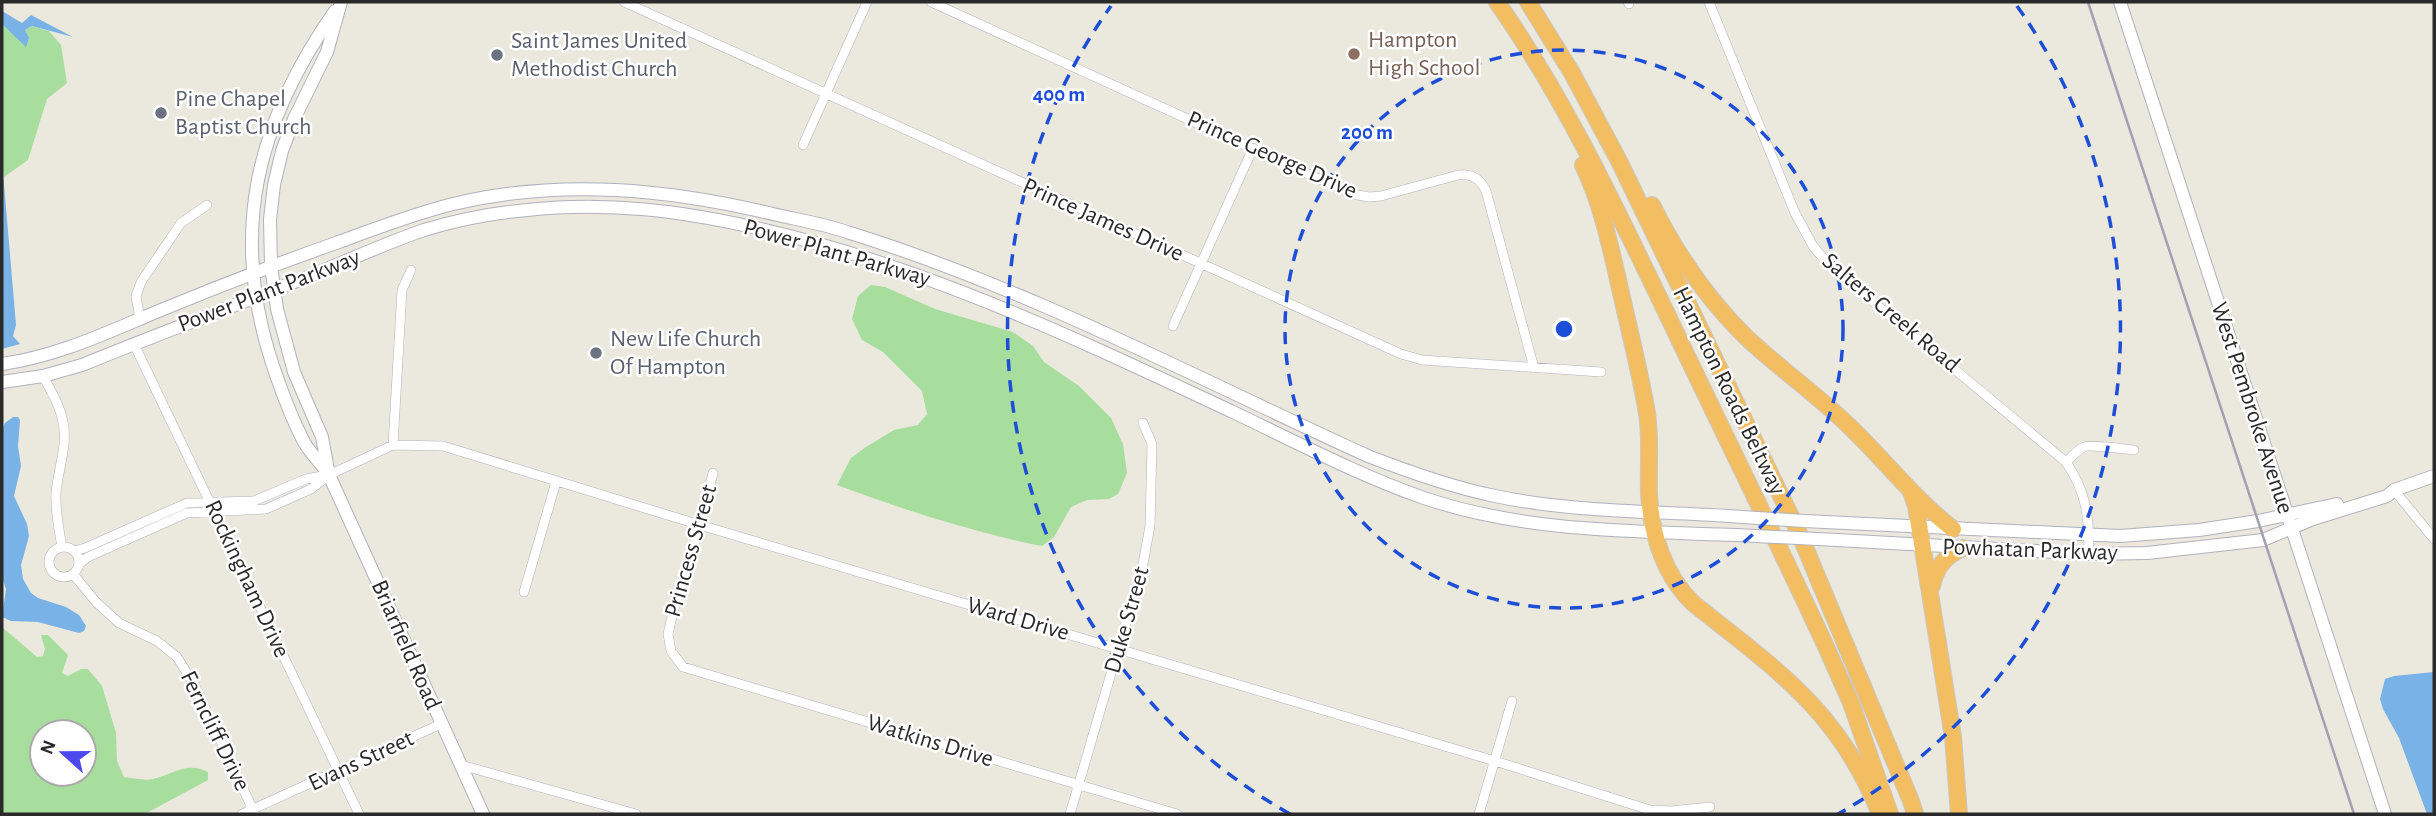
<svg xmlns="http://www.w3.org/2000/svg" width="2436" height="816" viewBox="0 0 2436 816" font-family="'Alegreya Sans',sans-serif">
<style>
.green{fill:#a7de9e;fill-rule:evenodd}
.water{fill:#78b2e6}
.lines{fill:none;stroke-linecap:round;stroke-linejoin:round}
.minor-casing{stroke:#b1b1bd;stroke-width:10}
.secondary-casing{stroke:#b1b1bd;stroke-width:14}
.motorway-casing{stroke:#c8c8c8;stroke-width:18}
.minor{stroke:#fff;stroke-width:9}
.secondary{stroke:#fff;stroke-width:12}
.motorway{stroke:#f2be61;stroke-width:16}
.rail{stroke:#a2a1b3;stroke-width:2.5}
.secondary-bridge-casing{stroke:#b1b1bd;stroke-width:14;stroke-linecap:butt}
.secondary-bridge{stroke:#fff;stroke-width:12}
.ring{fill:none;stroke:#1d4ed8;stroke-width:3.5;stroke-dasharray:12 9}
.education-dot{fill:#8d6e63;stroke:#fff;stroke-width:2.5}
.worship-dot{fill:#6b7280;stroke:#fff;stroke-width:2.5}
.labels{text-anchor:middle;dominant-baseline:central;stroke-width:5;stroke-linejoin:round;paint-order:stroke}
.education-label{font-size:24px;fill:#785e54;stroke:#fff;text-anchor:start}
.worship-label{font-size:24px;fill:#5b616d;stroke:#fff;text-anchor:start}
.street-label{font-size:24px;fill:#2a2a2a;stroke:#fff}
.centre{fill:#1d4ed8;stroke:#fff;stroke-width:3.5}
.ring-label{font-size:21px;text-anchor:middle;font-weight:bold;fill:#1d4ed8;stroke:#fff;stroke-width:5;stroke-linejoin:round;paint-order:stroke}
</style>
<rect width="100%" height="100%" fill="#ebe8de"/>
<path class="green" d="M2,24L26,46L25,30L32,26L49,31L61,45L67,83L47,99L28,160L4,177L2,161Z
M871,285L885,287L935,309L1013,332L1033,346L1044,362L1079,386L1111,418L1123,444L1127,473L1118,494L1109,499L1087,500L1071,507L1054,537L1042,546C972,532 904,510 837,485L851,458L866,447L894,430L918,425L927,414L922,391L883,352L862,340L852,319L858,296Z
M2,627L37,657L43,656L45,649L41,635H48L68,655L62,673L68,676L81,669H88L102,686L116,733L117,761L124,777C133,778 145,781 153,779C174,774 186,761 208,772V780L145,814H2ZM42,732H84V774H42Z"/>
<path class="water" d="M2,11L22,23L31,15L73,37L32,26L25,30L29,38L26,47L2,24Z
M2,161L16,325L13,336L20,344L2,349Z
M13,417H18L20,420L18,446L21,466L14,496L27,524L29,536L21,565L23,579L31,593L38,598L66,607L79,615L86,626L84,631L79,633L38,622L11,621L2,617L6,589L2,577V431L5,423Z
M2434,672V814H2427L2399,738L2383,709L2380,699L2385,679L2394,676Z"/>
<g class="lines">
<g class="minor-casing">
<path id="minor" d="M624,2L1401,354L1422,360L1601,372
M931,2L1352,194L1369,197L1381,196L1458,175C1472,174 1480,178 1486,191L1534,368
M1628,2L1629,4
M1709,2L1795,213L1813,246L1830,266L2066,462C2087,493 2089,517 2089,554
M803,145L867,2
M140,319L136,296L141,282L181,223L207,205
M1173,326L1253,148
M134,344L359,814
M43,376C51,391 60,406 63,422C68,445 58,469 56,493C55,511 59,529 62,547
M393,445L402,290L411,270
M2066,462C2072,457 2077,450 2084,447C2089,444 2124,449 2134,450
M713,473L700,525L673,612L668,634L671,651L683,667L1177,814
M2394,490L2434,539
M49 562a15 15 0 1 1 30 0a15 15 0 1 1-30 0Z
M74,551L85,548L187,503L254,501L306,479L328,475
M79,564L88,557L187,513L266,509L311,489L329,475L393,445L443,446L700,525L1495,761L1650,810L1671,811L1710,807
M73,574L96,602L119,623L157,641L177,657L195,686L255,814
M524,592L556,482
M461,765L636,814
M242,814L441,724
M1070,814L1143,564L1150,526L1152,444L1143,423
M1479,814L1512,701"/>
</g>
<g class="secondary-casing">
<path id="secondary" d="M341,2L327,52L294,119L282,151L274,185L270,219L271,266L277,309L294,372L322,437L329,475L483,814
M2120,2L2385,814
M2,364C60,356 112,330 166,308C222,285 279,263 336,243C374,229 413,214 453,204C561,178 670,189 777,215C800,220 824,224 847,232C1028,288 1196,378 1368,456C1409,472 1451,487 1495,496C1571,512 1651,511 1728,516
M2,382L43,376L82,365C155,335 229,308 302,279C343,263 383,244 424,230C457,220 493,213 527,210C607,201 683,211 761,229C927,267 1079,340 1233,412C1296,442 1358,475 1424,498C1524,532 1632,531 1736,535
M327,472C320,462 310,453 304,442C291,417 281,390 272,363C229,231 257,122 335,11
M1804,521L2120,536L2199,530L2258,521L2337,504
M1837,540L2089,554L2147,553L2263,540L2313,519L2387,496L2394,490L2434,476"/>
</g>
<g class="motorway-casing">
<path id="motorway" d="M1497,2C1569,105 1621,219 1676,333C1726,438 1778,543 1827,649L1851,703L1890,814
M1528,2L1572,73L1619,161L1799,533L1911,801L1915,814
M1583,165C1602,205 1611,249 1621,293C1630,333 1640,372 1647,413C1651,439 1648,466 1649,493C1651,534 1664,576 1694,604C1777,670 1839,711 1880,814
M1652,205C1676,253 1708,300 1747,338C1779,368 1816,394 1848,425C1884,459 1914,499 1953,529
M1911,492L1916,506L1953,737L1959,814
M1932,586C1936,567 1945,556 1963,548"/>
</g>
<use href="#minor" class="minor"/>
<use href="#secondary" class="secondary"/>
<use href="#motorway" class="motorway"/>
<path class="rail" d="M2088,2L2354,814"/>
<g class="secondary-bridge-casing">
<path id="secondary-bridge" d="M1728,516L1804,521
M1736,535L1837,540"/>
</g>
<use href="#secondary-bridge" class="secondary-bridge"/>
</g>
<g class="ring">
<circle cx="1564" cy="329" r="279"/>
<path d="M1290 814A557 557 0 0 1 1111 6M2017 6A557 557 0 0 1 1838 814"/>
</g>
<circle class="education-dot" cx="1354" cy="54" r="7"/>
<g class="worship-dot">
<circle cx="497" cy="55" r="7"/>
<circle cx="161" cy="113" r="7"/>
<circle cx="596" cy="353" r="7"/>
</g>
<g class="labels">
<g class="education-label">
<text x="1368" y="40">Hampton<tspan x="1368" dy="28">High School</tspan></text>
</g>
<g class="worship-label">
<text x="511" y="41">Saint James United<tspan x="511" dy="28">Methodist Church</tspan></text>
<text x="175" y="99">Pine Chapel<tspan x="175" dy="28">Baptist Church</tspan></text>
<text x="610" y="339">New Life Church<tspan x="610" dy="28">Of Hampton</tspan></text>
</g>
<g class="street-label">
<text transform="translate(1272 155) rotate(24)">Prince George Drive</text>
<text transform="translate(1103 220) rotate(24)">Prince James Drive</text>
<text transform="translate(837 253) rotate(16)">Power Plant Parkway</text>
<text transform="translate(269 291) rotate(-21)">Power Plant Parkway</text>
<text transform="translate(1891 313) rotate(40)">Salters Creek Road</text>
<text transform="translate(1729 391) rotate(64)">Hampton Roads Beltway</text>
<text transform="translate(2252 408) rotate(72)">West Pembroke Avenue</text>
<text transform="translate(2030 550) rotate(2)">Powhatan Parkway</text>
<text transform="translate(691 551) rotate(-74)">Princess Street</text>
<text transform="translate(247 579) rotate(65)">Rockingham Drive</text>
<text transform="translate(1018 619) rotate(16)">Ward Drive</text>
<text transform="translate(1127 620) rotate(-74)">Duke Street</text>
<text transform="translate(406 645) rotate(66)">Briarfield Road</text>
<text transform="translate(215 731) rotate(64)">Ferncliff Drive</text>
<text transform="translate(930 741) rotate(17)">Watkins Drive</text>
<text transform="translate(361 761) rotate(-25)">Evans Street</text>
</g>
</g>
<circle cx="1564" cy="329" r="10" class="centre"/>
<g class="ring-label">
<text x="1059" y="101">400 m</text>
<text x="1367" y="139">200 m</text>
</g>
<rect width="2436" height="816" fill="none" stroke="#2a2a2a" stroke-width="7"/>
<g transform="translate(63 753) rotate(291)"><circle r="33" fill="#ffffff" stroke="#aaaaaa" stroke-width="2"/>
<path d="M0-5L12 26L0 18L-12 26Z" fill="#4c49ed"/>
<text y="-10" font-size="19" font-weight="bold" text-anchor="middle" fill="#2a2a2a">N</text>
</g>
</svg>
